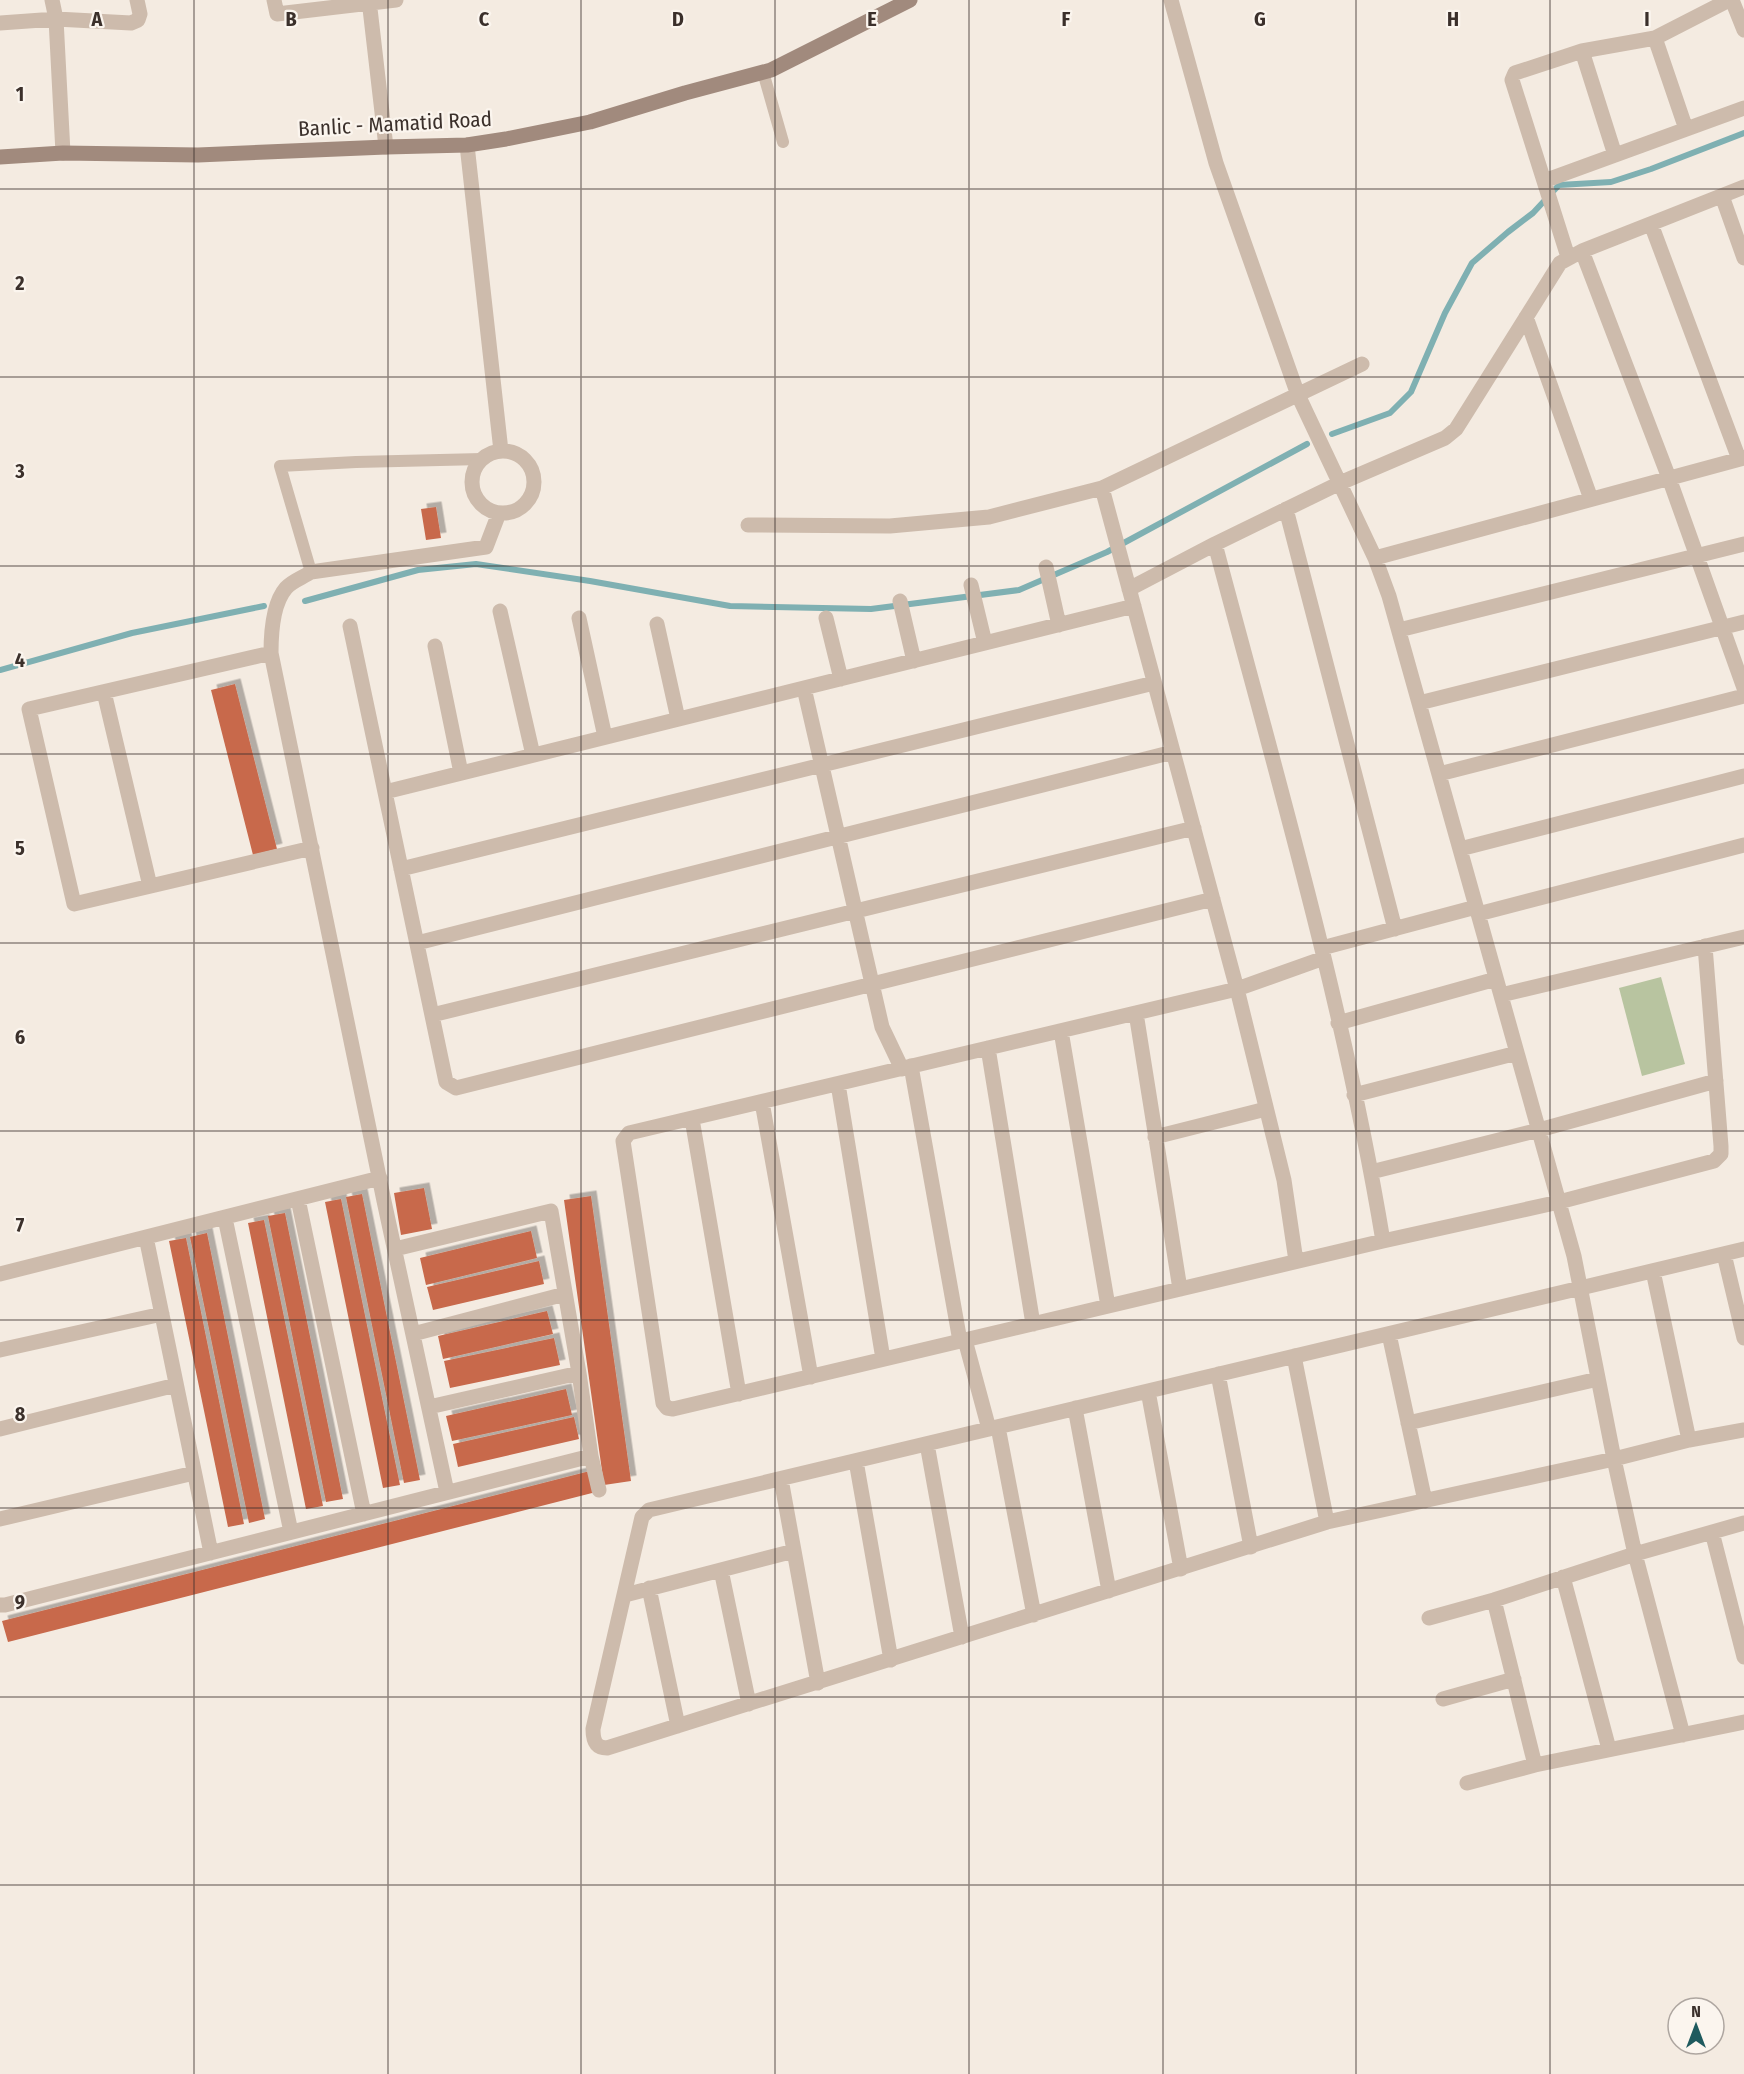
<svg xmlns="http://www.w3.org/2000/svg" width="1744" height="2074" viewBox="0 0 1744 2074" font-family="'Fira Sans Condensed',sans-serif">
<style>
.green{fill:#b8c4a0}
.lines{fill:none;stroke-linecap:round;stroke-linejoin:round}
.stream{stroke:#7fb0b2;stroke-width:6}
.building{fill:#c8694b;filter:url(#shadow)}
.service{stroke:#cdbbac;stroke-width:12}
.minor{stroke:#cdbbac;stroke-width:15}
.secondary{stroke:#a18a7d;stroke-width:15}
.grid{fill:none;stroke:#3b302b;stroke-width:1.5;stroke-opacity:0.55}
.labels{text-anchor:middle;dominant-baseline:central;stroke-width:4.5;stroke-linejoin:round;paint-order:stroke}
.street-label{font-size:21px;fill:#3b302b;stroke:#fbf5ee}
.grid-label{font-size:20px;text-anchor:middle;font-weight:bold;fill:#3b302b;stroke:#fbf5ee;stroke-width:4.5;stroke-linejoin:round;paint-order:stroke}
</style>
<defs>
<filter id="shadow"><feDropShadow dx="5.5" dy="-5.5" stdDeviation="0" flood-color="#0004"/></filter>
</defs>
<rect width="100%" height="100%" fill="#f4ebe1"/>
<path class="green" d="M1661,977L1685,1064L1642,1076L1619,988Z"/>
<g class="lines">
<path class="stream" d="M1332,434L1390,413L1411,392L1445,313L1472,263L1508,232L1533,213L1559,185L1611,182L1651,169L1744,133
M305,601L418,570L476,564L590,581L730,606L871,609L1019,590L1107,552L1307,444
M0,670L132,633L264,606"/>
</g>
<path class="building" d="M436,507L441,538L426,540L421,509Z
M235,684L277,849L253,855L211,690Z
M424,1188L432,1229L401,1235L394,1193Z
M362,1194L420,1480L404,1483L346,1197Z
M591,1196L631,1481L604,1485L564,1200Z
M341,1199L400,1485L383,1488L325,1202Z
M285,1213L343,1499L326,1502L268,1216Z
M264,1220L323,1506L306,1509L248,1223Z
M531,1231L537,1258L426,1285L420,1258Z
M207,1233L265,1519L249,1523L190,1237Z
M186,1238L244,1524L228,1527L169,1241Z
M539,1261L544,1284L433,1310L427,1287Z
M547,1311L553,1334L443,1359L438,1336Z
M554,1338L560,1365L450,1388L444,1361Z
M566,1389L572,1415L452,1441L446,1416Z
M574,1417L579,1439L458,1467L453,1444Z
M590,1471L596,1492L8,1642L2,1621Z"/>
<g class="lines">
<path class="service" d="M763,72L783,142
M311,572L280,466L356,462L482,459"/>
<path class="minor" d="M52,0L56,19L131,23L138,20L140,14L137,0
M274,0L277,14L396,0
M369,0L386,147
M1171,0L1216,163L1298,395L1375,558L1389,596L1574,1256L1614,1459L1635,1554L1683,1735
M1732,0L1744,30
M0,23L56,19L63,153
M1655,38L1686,129
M1582,51L1615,155
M467,145L501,451
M1544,181L1744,108
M1722,196L1744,258
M1651,224L1739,459
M1582,251L1669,478L1744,688
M1568,257L1512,80L1515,73L1582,51L1655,38L1729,0
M1526,317L1591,499
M472 482a31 31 0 1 1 62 0a31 31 0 1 1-62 0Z
M1102,488L1237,989L1284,1180L1296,1261
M1286,509L1395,929
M748,525L890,526L989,517L1102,488L1362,364
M1215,544C1276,774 1344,1005 1383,1241
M1375,558L1744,458
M1046,567L1059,625
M971,585L985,643
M1129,589L1215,544L1340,483L1445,438L1456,429L1468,410L1560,263L1582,251L1744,187
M900,601L914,661
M500,611L533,755
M579,618L605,737
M826,618L841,679
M657,624L678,719
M350,626L446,1082L456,1088L1213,899
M1399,630L1744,544
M435,646L461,773
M271,653L29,709L74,904L312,848
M804,688L882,1027L902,1069
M104,692L150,886
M1419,703L1744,622
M1439,774L1744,696
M385,792L1134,606
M1460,849L1744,776
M401,869L1154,683
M1478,914L1744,845
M417,943L1173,752
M1322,948L1476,907
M1324,958L1237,989L629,1133L623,1141L663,1403L667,1408L673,1409L1383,1241L1559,1202L1714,1161L1721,1154V1146L1705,946
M1501,995L1744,937
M1136,1013L1180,1289
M432,1015L1194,828
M1338,1023L1496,979
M1061,1031L1108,1306
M988,1048L1033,1324
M911,1066L960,1341
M838,1084L883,1359
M1354,1095L1517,1053
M762,1102L811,1377
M692,1119L739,1394
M1155,1137L1266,1109
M1371,1172L1539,1130L1716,1081
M298,1199L364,1514
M225,1218L291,1532
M146,1237L211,1553
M395,1249L551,1211L579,1373L591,1456L599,1490
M1744,1249L649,1510L642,1517L593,1729C593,1740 595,1748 607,1748L1327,1522L1614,1459L1689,1440L1744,1430
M1724,1254L1744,1338
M1653,1271L1689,1440
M0,1274L380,1178
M413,1334L565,1294
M1389,1334L1425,1501
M965,1340L989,1429
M0,1350L162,1314
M1294,1356L1327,1522
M1218,1374L1251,1547
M1148,1391L1181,1569
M429,1407L579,1373
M1075,1408L1109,1591
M1408,1423L1598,1379
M998,1427L1034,1615
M0,1429L176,1385
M927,1444L962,1637
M856,1461L891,1660
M781,1479L818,1683
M447,1492L384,1201L271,653C271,633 273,603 286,588C292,581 304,577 311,572L486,547L499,513
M0,1519L194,1473
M1712,1532L1744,1657
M721,1570L749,1704
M1563,1577L1609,1749
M649,1588L678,1726
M625,1595L794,1551
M1494,1600L1535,1765
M0,1605H5L591,1456
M1429,1618L1494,1600L1635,1554L1744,1523
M1443,1699L1514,1679
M1467,1783L1535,1765L1744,1722"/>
<path class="secondary" d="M0,157L63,153L198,155L386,147L467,145L506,139L590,122L685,93L771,70L910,0"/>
</g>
<path class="grid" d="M194,0V2074M388,0V2074M581,0V2074M775,0V2074M969,0V2074M1163,0V2074M1356,0V2074M1550,0V2074M0,189H1744M0,377H1744M0,566H1744M0,754H1744M0,943H1744M0,1131H1744M0,1320H1744M0,1508H1744M0,1697H1744M0,1885H1744"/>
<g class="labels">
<g class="street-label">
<text transform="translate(395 124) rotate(-3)">Banlic - Mamatid Road</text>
</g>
</g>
<g class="grid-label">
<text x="97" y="26">A</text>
<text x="291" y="26">B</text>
<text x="484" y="26">C</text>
<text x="678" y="26">D</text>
<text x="872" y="26">E</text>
<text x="1066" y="26">F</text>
<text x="1260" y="26">G</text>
<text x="1453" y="26">H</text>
<text x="1647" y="26">I</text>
<text x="20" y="101">1</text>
<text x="20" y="290">2</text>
<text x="20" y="478">3</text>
<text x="20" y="667">4</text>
<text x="20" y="855">5</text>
<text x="20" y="1044">6</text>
<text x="20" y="1232">7</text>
<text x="20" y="1421">8</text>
<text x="20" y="1609">9</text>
</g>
<g transform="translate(1696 2026)"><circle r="28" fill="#fbf5ee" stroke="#aea6a0" stroke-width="1.5"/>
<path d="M0-4.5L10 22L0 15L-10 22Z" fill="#1f5a5e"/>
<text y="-9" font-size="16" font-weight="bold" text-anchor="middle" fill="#3b302b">N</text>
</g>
</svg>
